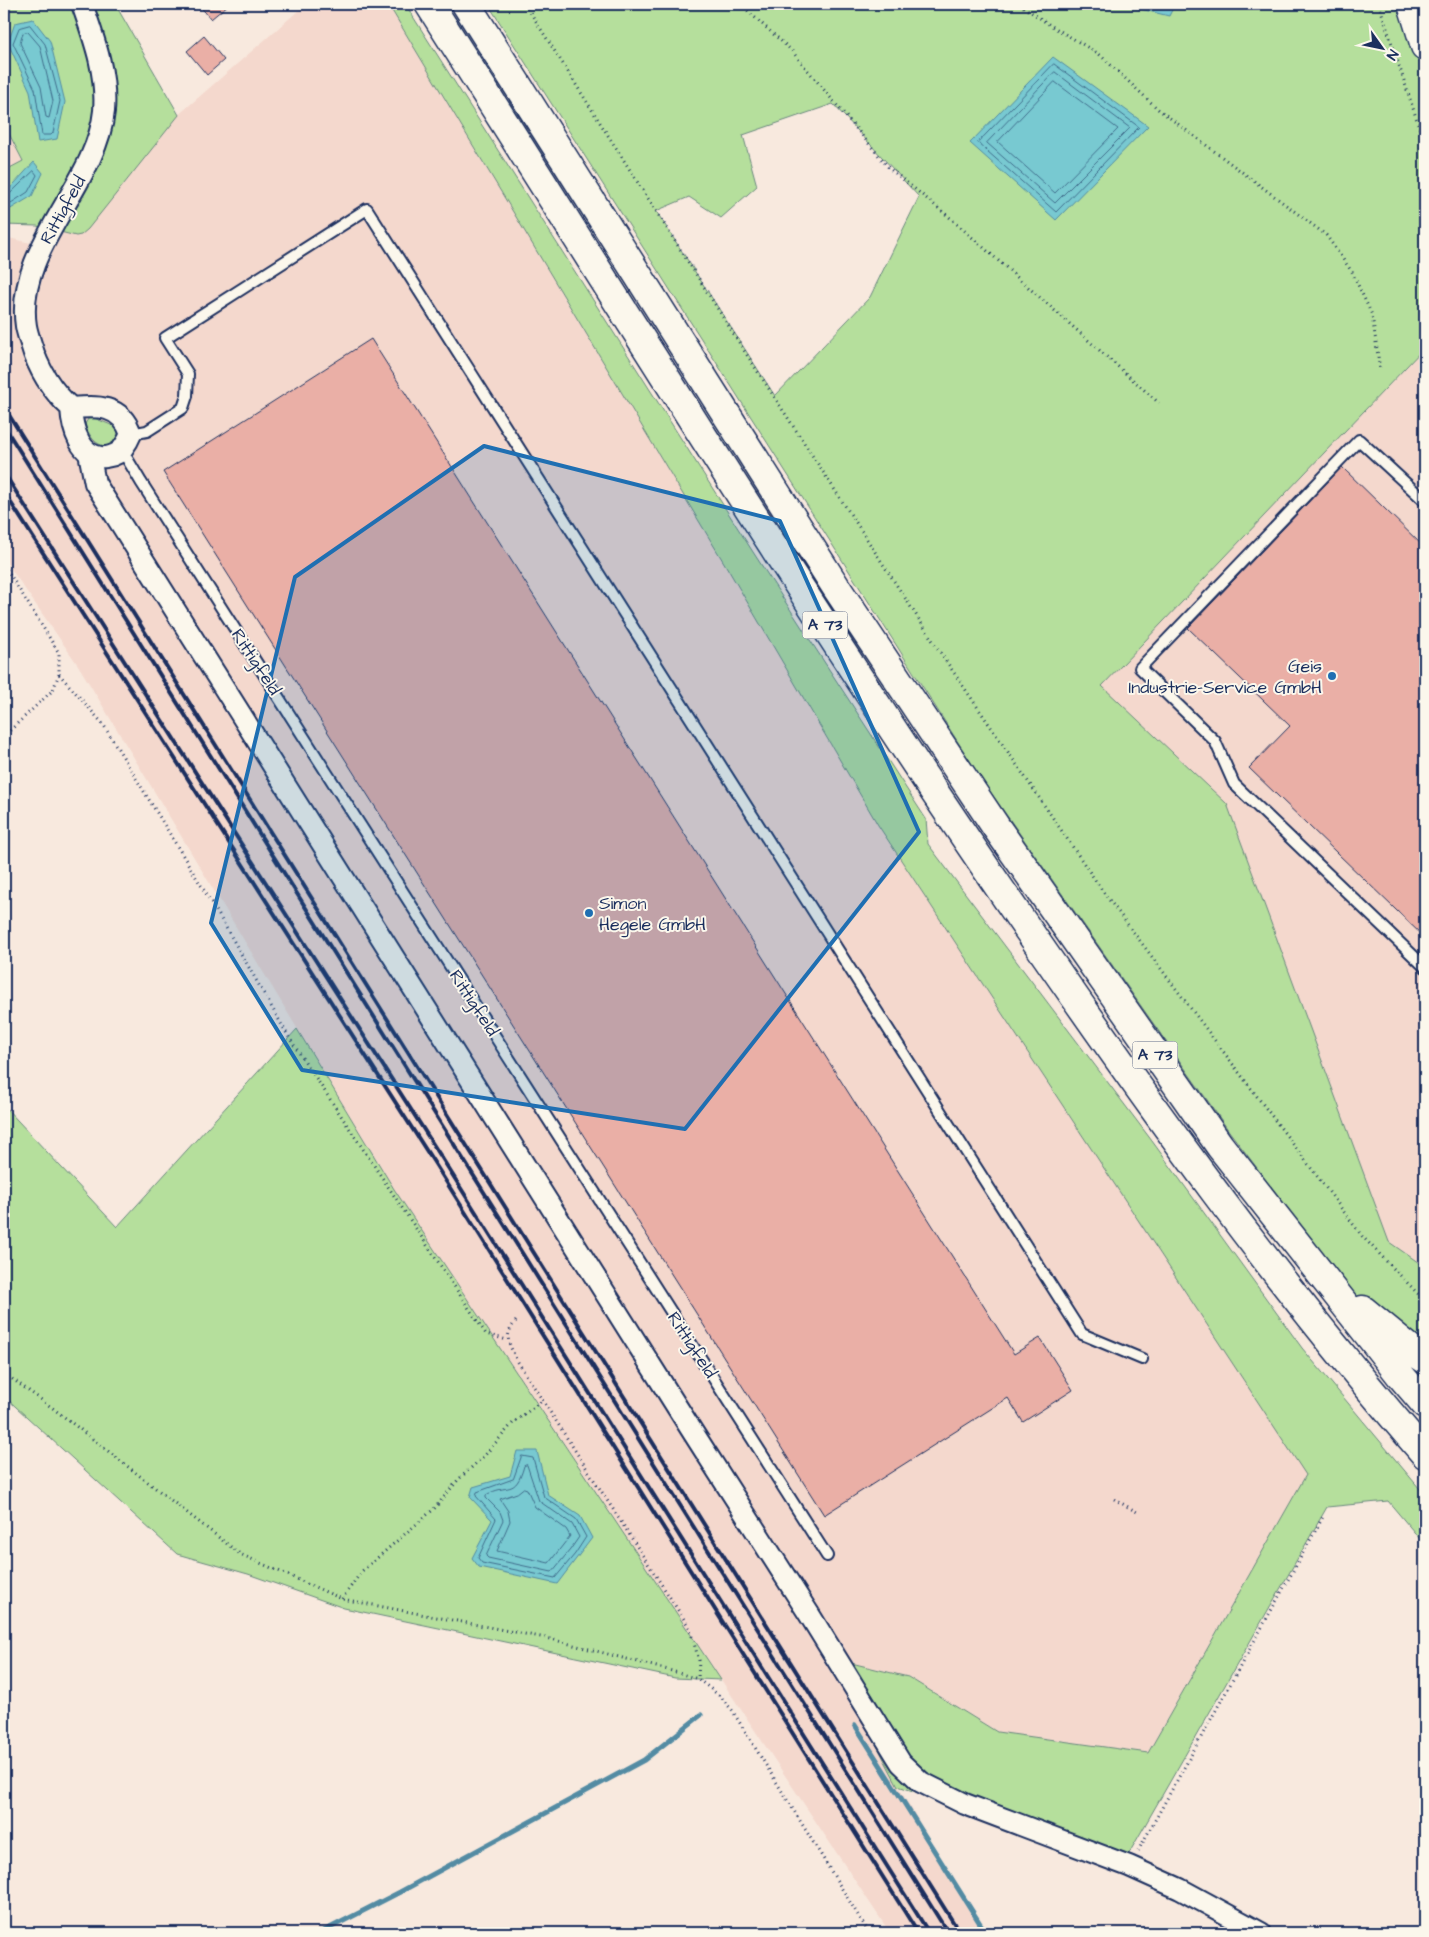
<svg xmlns="http://www.w3.org/2000/svg" width="1429" height="1937" viewBox="0 0 1429 1937" font-family="'Architects Daughter',sans-serif">
<style>
.built{fill:#f4d8cd}
.green{fill:#b5df9c;stroke:#68877d;fill-rule:evenodd}
.water{fill:#78c9d1;stroke:#538ba3}
.lines{fill:none;stroke-linecap:round;stroke-linejoin:round}
.shore{stroke:#406d8c;stroke-width:1}
.stream{stroke:#538ba3;stroke-width:5}
.building{fill:#eaafa6;stroke:#1b2f5e}
.lane-casing{stroke:#1b2f5e;stroke-width:14}
.street-casing{stroke:#1b2f5e;stroke-width:24}
.secondary-casing{stroke:#1b2f5e;stroke-width:31}
.highway-casing{stroke:#1b2f5e;stroke-width:31}
.path{stroke:#1b2f5e;stroke-width:3;stroke-dasharray:1 4;stroke-linecap:butt}
.lane{stroke:#fbf7ec;stroke-width:10}
.street{stroke:#fbf7ec;stroke-width:20}
.secondary{stroke:#fbf7ec;stroke-width:28}
.highway{stroke:#fbf7ec;stroke-width:28}
.rail{stroke:#1b2f5e;stroke-width:4}
.marked{fill:#1f6fb2;fill-opacity:0.2;stroke:#1f6fb2;stroke-width:4;stroke-linejoin:round}
.poi-dot{fill:#1f6fb2;stroke:#fbf7ec;stroke-width:2}
.labels{text-anchor:middle;dominant-baseline:central;stroke-width:4;stroke-linejoin:round;paint-order:stroke}
.shield{fill:#fbf7ec;stroke:#5e6b89;stroke-width:1}
.shield-label{font-size:16px;font-weight:bold;fill:#1b2f5e}
.street-label{font-size:18px;fill:#1b2f5e;stroke:#fbf7ec}
.poi-label{font-size:18px;fill:#1b2f5e;stroke:#fbf7ec;text-anchor:end}
</style>
<rect width="100%" height="100%" fill="#f8e9de"/>
<filter id="ink" filterUnits="userSpaceOnUse"><feTurbulence type="fractalNoise" baseFrequency=".02" numOctaves="2"/><feDisplacementMap in="SourceGraphic" scale="10" xChannelSelector="R" yChannelSelector="G"/><feConvolveMatrix kernelMatrix="1 2 1 2 8 2 1 2 1" color-interpolation-filters="sRGB"/></filter>
<g filter="url(#ink)">
<path class="built" d="M306,4H388L729,571L878,825L1307,1475L1148,1753L997,1732L908,1677L831,1659L898,1786L985,1933H890L394,1189L78,665L4,559V237L31,243Z
M4,124L23,161L4,171Z
M1425,347V1267L1389,1242L1101,686Z"/>
<path class="green" d="M4,4H115L179,115L88,229L81,235L76,236L37,226L4,225V171L23,161L4,124Z
M388,4H405L753,552L926,819L928,844L1152,1141L1302,1348L1425,1495V1545L1388,1501L1327,1507L1124,1862L898,1786L831,1658L908,1677L997,1732L1148,1753L1306,1475L878,825L729,571Z
M488,4H1412L1425,46V347L1102,686L1227,804L1389,1242L1425,1267V1366L1348,1288L1229,1131L984,783ZM833,104L919,197L870,297L775,396L656,211L689,197L721,218L757,186L743,135Z
M94,418L116,427C124,442 106,455 92,438C89,433 86,430 85,424L88,419Z
M297,1029L394,1189L721,1680L675,1678L344,1608L248,1574L177,1554L4,1396V1106L117,1227Z"/>
<path class="water" d="M1120,4H1175L1169,16Z
M33,19L50,41L65,102L57,139L38,142L30,91L8,43L15,23Z
M1053,57L1148,126L1056,220L970,143Z
M34,162L43,173L32,196L9,210L4,206V195Z
M517,1451H537L548,1495L580,1516L592,1538L557,1584L479,1567L472,1558L492,1520L470,1497L473,1487L510,1476Z"/>
<g class="lines">
<path class="shore" d="M30,25L45,44L60,101L53,133L51,135H42L35,89L13,43L19,28Z
M28,32L40,46L53,101L49,118L46,117L41,87L20,43L23,33Z
M1054,64L1139,127L1056,212L978,143Z
M1055,72L1130,128L1055,203L987,143Z
M1055,82L1118,129L1055,193L998,142Z
M34,171L37,175L28,192L11,203L6,202V198Z
M522,1456L533,1458L544,1497L576,1519L586,1537L575,1554L555,1578L482,1563L478,1558L496,1519L476,1496L477,1492L513,1479Z
M527,1465L539,1501L572,1524L579,1537L570,1550L552,1572L488,1558L486,1556L503,1520L500,1512L486,1498V1495C508,1482 515,1498 524,1466Z
M524,1488L527,1489L535,1507L566,1529L570,1536L549,1563L497,1551L510,1521L508,1511L500,1499L517,1493Z"/>
<path class="stream" d="M855,1725L986,1933
M320,1933L400,1892L644,1760L701,1715"/>
</g>
<path class="building" d="M198,4H229L211,19Z
M204,36L224,60L207,75L187,51Z
M371,339L1014,1354L1040,1338L1073,1390L1023,1422L1008,1398L824,1515L163,472Z
M1342,467L1425,548V938L1249,768L1290,726L1188,628Z"/>
<g class="lines">
<g class="lane-casing">
<path id="lane" d="M131,434L147,431L183,408L187,396L188,374L165,338L367,209L1082,1334L1142,1359
M122,450L141,482L827,1556
M1425,501L1359,440L1140,668L1215,741L1234,784L1425,967"/>
</g>
<g class="street-casing">
<path id="street" d="M71,408C97,406 121,404 131,434C129,439 126,444 123,448C120,453 112,456 106,457C80,460 72,427 71,408C52,391 38,369 31,344C29,338 27,332 26,326C14,249 97,184 104,111C107,73 94,39 82,4
M89,453L95,483L694,1434L809,1614L901,1763L921,1782L965,1804L1129,1866L1180,1889L1261,1933"/>
</g>
<g class="secondary-casing">
<path id="secondary" d="M1412,4L1425,46"/>
</g>
<g class="highway-casing">
<path id="highway" d="M429,4C624,310 814,619 1020,918C1147,1103 1278,1285 1425,1454
M466,4L836,587L996,827L1220,1146L1401,1376L1425,1404
M1363,1310L1413,1351L1425,1359"/>
</g>
<path class="path" d="M525,4L747,355L946,661L1104,893L1362,1236L1425,1301
M740,4L791,50L889,168L948,216L1159,403
M1019,4L1050,25L1099,54L1158,109L1326,235L1352,272L1372,315L1380,370
M1379,4L1425,145
M4,565L59,653V674L53,690L4,736
M59,674L103,724L213,905L290,1039L486,1334L507,1340
M516,1321C503,1336 509,1343 516,1359L689,1627L699,1660L698,1679
M4,1373L54,1409L240,1554L342,1599L551,1639L672,1671L698,1679L721,1697L732,1710L869,1933
M1114,1499L1137,1512
M342,1599L362,1571L434,1509L458,1480L485,1455L513,1423L543,1400
M1138,1851L1324,1515"/>
<use href="#lane" class="lane"/>
<use href="#street" class="street"/>
<use href="#secondary" class="secondary"/>
<use href="#highway" class="highway"/>
<path class="rail" d="M4,407L960,1933
M4,426L948,1933
M4,473L440,1155L929,1933
M4,492L435,1164L918,1933"/>
</g>
</g>
<path class="marked" d="M484,446L780,521L919,832L685,1129L302,1070L211,923L295,577Z"/>
<g class="poi-dot">
<circle cx="1332" cy="676" r="5"/>
<circle cx="589" cy="913" r="5"/>
</g>
<g class="labels">
<g class="shield">
<rect x="802.5" y="611.5" width="45" height="27" rx="4"/>
<rect x="1132.5" y="1041.5" width="45" height="27" rx="4"/>
</g>
<g class="shield-label">
<text x="825" y="625">A 73</text>
<text x="1155" y="1055">A 73</text>
</g>
<g class="street-label">
<text transform="translate(63 210) rotate(-61)">Rittigfeld</text>
<text transform="translate(256 662) rotate(57)">Rittigfeld</text>
<text transform="translate(474 1003) rotate(57)">Rittigfeld</text>
<text transform="translate(692 1345) rotate(57)">Rittigfeld</text>
</g>
<g class="poi-label">
<text x="1322" y="666">Geis<tspan x="1322" dy="21">Industrie-Service GmbH</tspan></text>
<text x="599" y="903" text-anchor="start">Simon<tspan x="599" dy="21">Hegele GmbH</tspan></text>
</g>
</g>
<rect width="1429" height="1937" fill="none" stroke="#fbf7ec" stroke-width="20"/>
<rect x="10" y="10" width="1409" height="1917" fill="none" stroke="#1b2f5e" stroke-width="2" filter="url(#ink)"/>
<g transform="translate(1382 48) rotate(123)" stroke="#fbf7ec" stroke-width="4" paint-order="stroke">
<path d="M0-4L9 19L0 12L-9 19Z" fill="#1b2f5e"/>
<text y="-8" font-size="14" font-weight="bold" text-anchor="middle" fill="#1b2f5e">N</text>
</g>
</svg>
